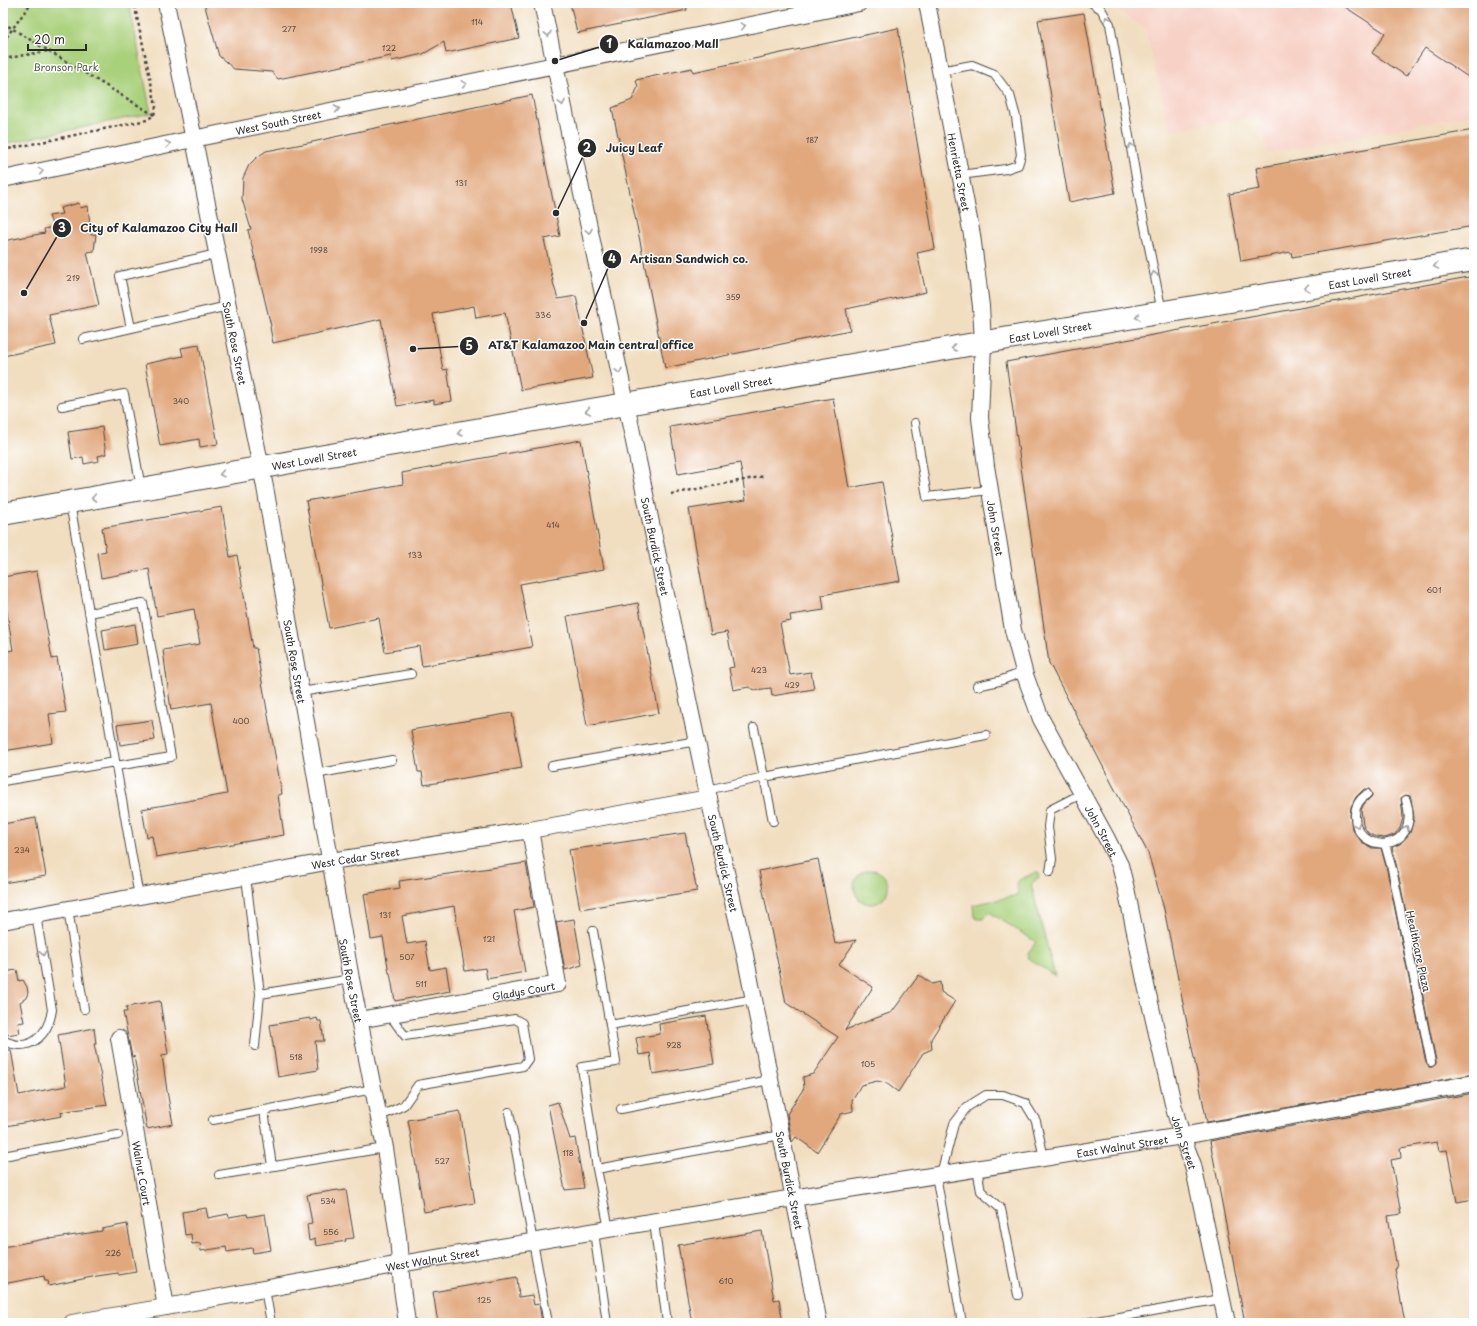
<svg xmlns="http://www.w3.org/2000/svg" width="1477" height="1326" viewBox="0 0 1477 1326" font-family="'Playpen Sans',sans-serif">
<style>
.built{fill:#f7d1c6}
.green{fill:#a9d07a;stroke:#6a7e52}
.building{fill:#e1a77d;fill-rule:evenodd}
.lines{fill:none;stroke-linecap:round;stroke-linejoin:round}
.lane-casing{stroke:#494641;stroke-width:10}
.street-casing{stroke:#494641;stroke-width:18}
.secondary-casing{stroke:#494641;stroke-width:24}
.path{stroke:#494641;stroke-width:2.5;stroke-dasharray:3 3;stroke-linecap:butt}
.lane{stroke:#fff;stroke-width:8}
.street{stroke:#fff;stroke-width:16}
.secondary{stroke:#fff;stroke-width:22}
.oneway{stroke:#a0a0a0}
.labels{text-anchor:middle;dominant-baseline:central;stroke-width:3;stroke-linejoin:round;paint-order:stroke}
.number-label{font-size:8px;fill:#584a40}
.park-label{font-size:10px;fill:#515d43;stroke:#fff}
.street-label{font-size:10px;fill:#2b2b2b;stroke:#fff}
.leader{fill:none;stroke:#2b2b2b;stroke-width:1.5}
.callout-dot{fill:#2b2b2b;stroke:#fff;stroke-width:1.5}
.mark-label{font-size:12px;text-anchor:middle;font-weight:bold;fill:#fff}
.callout-label{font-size:11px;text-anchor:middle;font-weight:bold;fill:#2b2b2b;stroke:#fff;stroke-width:3;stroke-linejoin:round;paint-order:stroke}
</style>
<rect width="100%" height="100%" fill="#fff"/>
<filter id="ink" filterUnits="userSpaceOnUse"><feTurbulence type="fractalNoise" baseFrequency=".025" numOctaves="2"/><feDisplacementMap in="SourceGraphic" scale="8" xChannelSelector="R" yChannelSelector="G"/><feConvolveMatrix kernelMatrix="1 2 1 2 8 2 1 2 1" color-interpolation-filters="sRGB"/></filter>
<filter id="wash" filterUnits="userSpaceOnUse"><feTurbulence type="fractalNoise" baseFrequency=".012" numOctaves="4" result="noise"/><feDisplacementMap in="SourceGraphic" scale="16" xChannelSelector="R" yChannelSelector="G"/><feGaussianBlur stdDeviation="0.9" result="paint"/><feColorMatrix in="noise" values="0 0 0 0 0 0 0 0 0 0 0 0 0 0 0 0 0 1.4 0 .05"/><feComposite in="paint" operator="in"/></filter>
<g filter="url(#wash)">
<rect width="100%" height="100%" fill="#f1dec0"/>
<path class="built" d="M1105,3H1474V114L1268,153L1260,116L1170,130L1145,28Z"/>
<path class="green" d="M3,3H129L151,113L3,144Z
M854 887a17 17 0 1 1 34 0a17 17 0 1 1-34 0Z
M1036,872L1039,873V877L1031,884L1055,976L1029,959L1028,953L1036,942L989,912L984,919H977L974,916L973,905L1018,895L1017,883L1019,880Z"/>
<g id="blocks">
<path class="building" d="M204,3H511L519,38L446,53L444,42L423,54L392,61L391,56L278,79L272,72L234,69L219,56Z
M570,3H686L687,10L577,33Z
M1339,3H1474V81L1425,48L1406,76L1372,53L1385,33Z
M1084,13L1115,193L1069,202L1038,20Z
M898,28L935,249L917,253L926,292L846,309L850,330L665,368L637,226L612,108L632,100L638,87L636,80L692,68L693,72Z
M532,95L560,236L544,239L554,286L558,299L576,296L593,378L521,390L505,313L476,318L474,306L433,314L443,370L447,369L452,401L434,404V400L397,406L381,319L273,343L270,327L271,326L248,230L251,229L242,199L243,178L249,165L256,158L266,151L308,143L361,131Z
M1474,130V226L1292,257L1291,252L1241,261L1229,194L1260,189L1256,168Z
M79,203L80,208L88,206L91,235L96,234L94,251L87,252L99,305L49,315L56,345L3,356V241L45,233L44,229L53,227L49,216L62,214L60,208Z
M1474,276V1074L1207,1122L1164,909L1148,853L1049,663L1006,362ZM1364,789H1369L1372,794V796L1364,804L1361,810L1363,825L1368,833L1376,837L1385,838L1394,835L1400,828L1403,818L1401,798L1406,795L1410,796L1411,799L1414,818L1410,833L1400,844L1392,847L1397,868L1436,1061V1064L1432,1067H1429L1426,1063L1387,870L1381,848H1372L1362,842L1352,829L1350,815L1351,807L1356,797Z
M199,345L218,444L200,447L199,439L160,446L145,364L183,356L181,348Z
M833,398L849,488L882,482L900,581L822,595L824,610L790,615L791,621L780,623L790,675L811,672L814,689L772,696L771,688L755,690L749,687L733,690L729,668L734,667L727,632L711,635L689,509L746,500L740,463L678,474L670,427Z
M102,427L106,454L98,456L99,461L84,464L83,457L72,459L68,432Z
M581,440L604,569L520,584L532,647L422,666L419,646L385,652L379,618L329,628L306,501L403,484L402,473Z
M222,507L230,557L237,555L253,648H256L282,794L278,795L284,835L156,857L152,836L147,837L142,809L227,794L211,703L171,710L163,650L200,644L194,609L157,616L149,569L101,578L97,553L106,551L102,528Z
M37,571L52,659L57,658L66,712L49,714L53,743L3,751V652L13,650L5,600H3V577Z
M638,603L659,713L587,726L567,616Z
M135,624L138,644L105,650L102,630Z
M512,713L522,768L424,785L422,772H418L411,730Z
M152,720L155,740L120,745L117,725Z
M36,818L46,876L3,883V824Z
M685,833L697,891L580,909L569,850Z
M818,859L835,944L856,940L839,965L873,987L845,1030L892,1012L919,975L932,984L940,982L941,992L955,1001L931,1039L932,1049L923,1053L898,1092L886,1083L877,1081L861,1085L852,1100L853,1111L841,1114L817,1152L796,1137L792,1142L787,1114L804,1088L803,1077L813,1074L838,1037L786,1003L759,871Z
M526,863L534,907L514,911L525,972L487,979L485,968L465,971L454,906L402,916L407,944L425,941L430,970L446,967L450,991L395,1001L390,973H389L383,937L371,939L364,894L400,888L399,881Z
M574,919L582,965L565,970L556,922Z
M17,970L19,981L23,980L27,987L28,993L26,998L20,1002L24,1022L18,1023L20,1033L6,1035H3V972Z
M160,1001L168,1054L162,1055L167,1091L173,1124L147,1129L134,1056L132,1057L123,1012H127L126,1007Z
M706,1016L714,1064L653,1074L650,1053L639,1055L636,1038L660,1034L659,1024Z
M310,1018L311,1020L317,1018L318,1021H321L324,1041H315L318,1070L278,1077L270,1025Z
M94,1028L96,1044H94L107,1105L61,1112L62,1116L6,1126L3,1108V1050H11L19,1095L66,1086L58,1035Z
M1474,1093V1199L1457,1202L1447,1150L1439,1151L1437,1142L1400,1148L1401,1158L1391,1160L1401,1214L1388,1216L1397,1268L1395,1269L1405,1323H1245L1210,1141Z
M558,1102L570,1139L575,1138L584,1188L565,1190L548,1105Z
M460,1111L475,1203L424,1212L408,1120Z
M338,1190L339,1191L346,1190L354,1238L345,1239L346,1241L316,1246L315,1239L309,1241L307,1224L312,1223L307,1195Z
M206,1208L208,1218L228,1214L229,1217L247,1214L248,1217L265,1214L271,1250L253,1253L252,1248L227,1252L226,1247L201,1251L200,1243L192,1244L191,1234L185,1235L182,1212Z
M127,1224L136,1272L119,1275L118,1273L97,1276L49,1286L48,1281H45L44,1276L3,1284V1247L50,1238V1239L102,1231V1229Z
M762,1231L774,1300L779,1299L783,1323H692L678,1245Z
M517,1277L519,1297L532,1295L534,1305L539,1304L542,1323H438L433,1292Z"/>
</g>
</g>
<g filter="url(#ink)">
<use href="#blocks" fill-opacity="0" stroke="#494641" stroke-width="1"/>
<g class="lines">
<g class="lane-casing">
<path id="lane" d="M798,3L800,15
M1092,3L1101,9L1110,24L1141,207L1162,312
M940,71L972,65L994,74L1010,95L1016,117L1021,155L1018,165L1006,169L960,175
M131,328L120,276L217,254
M83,339L228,306
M62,406L124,394L141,488
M915,423L927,497L990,490
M70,503L139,897
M89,613L143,603L171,757L116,766
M977,686L999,681L1024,672
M301,692L411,674
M754,728L773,821
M552,766L697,741
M315,774L392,760
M3,781L115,762
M707,790L764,777L986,735
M1367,794C1360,799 1355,806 1355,814C1353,856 1423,855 1406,800
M1385,844L1392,869L1431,1062
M1050,872L1052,859L1048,827L1050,810L1081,794
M246,877L260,994L351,979
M68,909L84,1009
M593,931L610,1025L754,999
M3,1040C29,1054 48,1036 52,1010L36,915
M255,1046L260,994
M621,1109L770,1080
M264,1111L272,1166
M509,1112L548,1323
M379,1117L404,1105L418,1085L523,1066L528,1059L522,1023L515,1019L405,1036L389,1014
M213,1120L373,1089
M3,1156L118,1135
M597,1169L582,1067L616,1062L610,1025
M977,1169L981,1191L1001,1209L1018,1295
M941,1174L954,1124L967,1107L986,1095H1003L1025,1103L1036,1121L1044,1158
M219,1175L385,1148
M936,1175L962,1323
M654,1222L667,1323
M609,1229L597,1169L781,1135
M594,1232L607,1323
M265,1289L271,1323
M1085,1323L1221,1299"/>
</g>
<g class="street-casing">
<g id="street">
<path id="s1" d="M166,3L265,487L351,979L385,1148L398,1236L402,1288L407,1323"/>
<path id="s2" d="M542,3L707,790L743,945L819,1323"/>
<path id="s3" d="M927,3L972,235L981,306L983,343L980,418L986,466L1013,630L1025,675L1041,719L1106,837L1120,865L1127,893L1147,990L1174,1108L1182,1136L1193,1165L1227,1323"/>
<path id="s4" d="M3,179L193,139L859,3"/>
<path id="s5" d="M3,921L331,861L530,830L709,798"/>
<path id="s6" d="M359,1020L558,984L530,830"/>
<path id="s7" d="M119,1038L166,1307"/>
<path id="s8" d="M72,1323L166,1307L400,1264L817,1194L1182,1136L1474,1083"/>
</g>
</g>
<g class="secondary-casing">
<g id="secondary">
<path id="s9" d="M3,514L313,458L1009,338L1474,260"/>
</g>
</g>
<path class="path" d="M3,3H5
M3,23L154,115
M3,42L31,3
M3,59L48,51
M3,150L147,120L154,115L156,106L134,3
M671,494L765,476
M1323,1323L1324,1318"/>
<use href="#lane" class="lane"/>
<use href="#street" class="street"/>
<use href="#secondary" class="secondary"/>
</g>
<defs><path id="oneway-chevron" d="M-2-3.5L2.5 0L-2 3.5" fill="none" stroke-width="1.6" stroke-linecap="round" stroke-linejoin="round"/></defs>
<g class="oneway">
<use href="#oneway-chevron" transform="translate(1107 19) rotate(-119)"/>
<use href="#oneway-chevron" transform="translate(743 26) rotate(-12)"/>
<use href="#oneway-chevron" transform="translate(548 34) rotate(78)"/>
<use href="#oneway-chevron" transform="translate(464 84) rotate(-11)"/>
<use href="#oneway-chevron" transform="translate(562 103) rotate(78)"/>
<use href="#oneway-chevron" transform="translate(337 109) rotate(-11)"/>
<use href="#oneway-chevron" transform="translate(168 144) rotate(-12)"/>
<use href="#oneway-chevron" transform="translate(1131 146) rotate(-100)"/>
<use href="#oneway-chevron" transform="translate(41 171) rotate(-12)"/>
<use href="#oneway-chevron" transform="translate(589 231) rotate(78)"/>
<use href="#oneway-chevron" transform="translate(1436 266) rotate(170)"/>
<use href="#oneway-chevron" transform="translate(1154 274) rotate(-101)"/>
<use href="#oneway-chevron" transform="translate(1307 288) rotate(170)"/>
<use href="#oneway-chevron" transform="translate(1138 317) rotate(170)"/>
<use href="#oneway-chevron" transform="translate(954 348) rotate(170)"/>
<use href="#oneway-chevron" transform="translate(619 371) rotate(77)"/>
<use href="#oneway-chevron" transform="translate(588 411) rotate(170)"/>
<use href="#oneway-chevron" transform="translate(460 433) rotate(170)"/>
<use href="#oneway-chevron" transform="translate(222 474) rotate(170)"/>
<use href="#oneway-chevron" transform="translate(94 498) rotate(170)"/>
<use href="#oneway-chevron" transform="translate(1357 825) rotate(70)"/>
<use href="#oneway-chevron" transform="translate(1406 828) rotate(-64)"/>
<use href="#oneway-chevron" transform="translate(43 953) rotate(80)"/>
</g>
</g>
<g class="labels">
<g class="number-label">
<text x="477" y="22">114</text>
<text x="289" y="29">277</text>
<text x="389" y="48">122</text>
<text x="812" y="140">187</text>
<text x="461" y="183">131</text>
<text x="319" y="250">1998</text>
<text x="73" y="278">219</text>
<text x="733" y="297">359</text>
<text x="543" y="315">336</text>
<text x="181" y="401">340</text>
<text x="553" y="525">414</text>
<text x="415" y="555">133</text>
<text x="1434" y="590">601</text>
<text x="759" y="670">423</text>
<text x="792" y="685">429</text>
<text x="241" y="721">400</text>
<text x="22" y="850">234</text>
<text x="385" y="915">131</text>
<text x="489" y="939">121</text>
<text x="407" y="957">507</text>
<text x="421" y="984">511</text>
<text x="674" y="1045">928</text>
<text x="296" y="1057">518</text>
<text x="868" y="1064">105</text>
<text x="568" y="1153">118</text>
<text x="442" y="1161">527</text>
<text x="328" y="1201">534</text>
<text x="331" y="1232">556</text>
<text x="113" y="1253">226</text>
<text x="726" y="1281">610</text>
<text x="484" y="1300">125</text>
</g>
<g class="park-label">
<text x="66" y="66">Bronson Park</text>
</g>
<g class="street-label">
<text stroke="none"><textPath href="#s4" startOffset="281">West South Street</textPath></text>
<text stroke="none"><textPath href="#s3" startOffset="172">Henrietta Street</textPath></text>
<text stroke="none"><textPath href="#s9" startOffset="1387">East Lovell Street</textPath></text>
<text stroke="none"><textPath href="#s9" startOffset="1063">East Lovell Street</textPath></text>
<text stroke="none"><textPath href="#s1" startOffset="347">South Rose Street</textPath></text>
<text stroke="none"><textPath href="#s9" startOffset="739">East Lovell Street</textPath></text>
<text stroke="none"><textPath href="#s9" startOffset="316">West Lovell Street</textPath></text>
<text stroke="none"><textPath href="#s3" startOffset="531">John Street</textPath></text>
<text stroke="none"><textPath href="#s2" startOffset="555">South Burdick Street</textPath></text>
<text stroke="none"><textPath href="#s1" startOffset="671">South Rose Street</textPath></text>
<text stroke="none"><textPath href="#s3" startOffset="855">John Street</textPath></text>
<text stroke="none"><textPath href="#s5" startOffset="358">West Cedar Street</textPath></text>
<text stroke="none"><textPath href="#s2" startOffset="879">South Burdick Street</textPath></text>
<text transform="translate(1419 951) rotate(78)">Healthcare Plaza</text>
<text stroke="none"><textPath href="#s1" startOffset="995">South Rose Street</textPath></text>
<text stroke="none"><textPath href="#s6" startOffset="167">Gladys Court</textPath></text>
<text stroke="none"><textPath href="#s3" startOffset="1179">John Street</textPath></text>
<text stroke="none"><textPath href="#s8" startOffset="1065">East Walnut Street</textPath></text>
<text stroke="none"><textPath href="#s7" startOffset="137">Walnut Court</textPath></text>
<text stroke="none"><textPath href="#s2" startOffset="1203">South Burdick Street</textPath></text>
<text stroke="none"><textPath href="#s8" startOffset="366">West Walnut Street</textPath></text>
</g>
</g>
<path class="leader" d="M555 61L609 44M556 213L587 148M24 293L62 228M584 323L612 259M413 349L469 346"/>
<g class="callout-dot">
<circle cx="555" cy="61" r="4"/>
<circle cx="556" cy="213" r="4"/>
<circle cx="24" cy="293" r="4"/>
<circle cx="584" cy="323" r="4"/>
<circle cx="413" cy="349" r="4"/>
<circle cx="609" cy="44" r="10"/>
<circle cx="587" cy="148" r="10"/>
<circle cx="62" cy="228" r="10"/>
<circle cx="612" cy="259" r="10"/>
<circle cx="469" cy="346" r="10"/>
</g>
<g class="mark-label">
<text x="609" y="48">1</text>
<text x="587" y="152">2</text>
<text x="62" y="232">3</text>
<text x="612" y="263">4</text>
<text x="469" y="350">5</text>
</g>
<g class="callout-label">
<text x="673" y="48">Kalamazoo Mall</text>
<text x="634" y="152">Juicy Leaf</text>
<text x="159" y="232">City of Kalamazoo City Hall</text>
<text x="689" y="263">Artisan Sandwich co.</text>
<text x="591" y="349">AT&amp;T Kalamazoo Main central office</text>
</g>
<rect width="1477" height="1326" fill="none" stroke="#fff" stroke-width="16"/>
<path d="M28 44v6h58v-6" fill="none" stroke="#2b2b2b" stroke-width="2"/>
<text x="34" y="44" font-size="12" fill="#2b2b2b" stroke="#ffffff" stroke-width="3" paint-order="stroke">20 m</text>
</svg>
